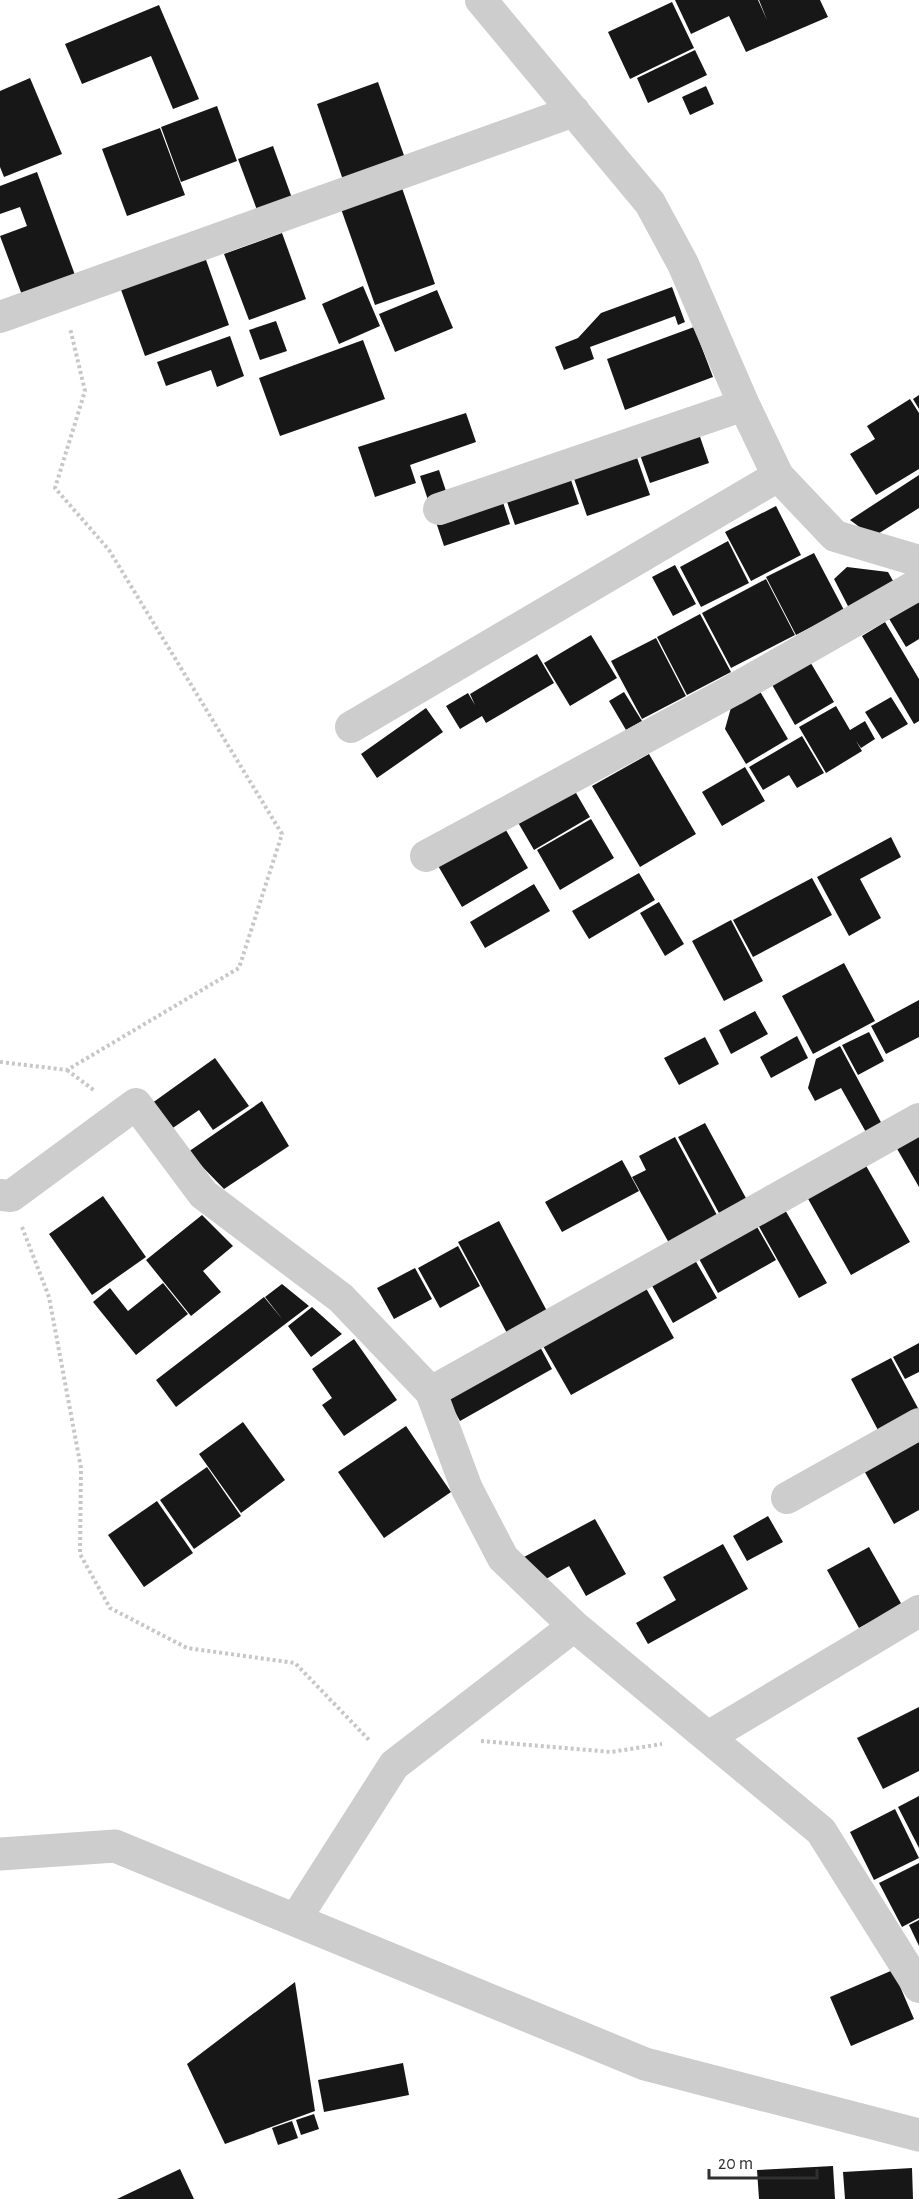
<svg xmlns="http://www.w3.org/2000/svg" width="919" height="2199" viewBox="0 0 919 2199" font-family="'Alegreya Sans',sans-serif">
<style>
.building{fill:#171717}
.lines{fill:none;stroke-linecap:round;stroke-linejoin:round}
.path{stroke:#c7c7c7;stroke-width:4;stroke-dasharray:3 3;stroke-linecap:butt}
.minor{stroke:#cdcdcd;stroke-width:32}
.tertiary{stroke:#cdcdcd;stroke-width:33}
</style>
<rect width="100%" height="100%" fill="#fff"/>
<path class="building" d="M675,0H758L767,20L759,0H820L828,17L746,52L729,16L691,34Z
M672,2L694,48L630,79L608,32Z
M159,5L199,99L173,109L151,56L82,84L65,44Z
M695,50L707,75L648,103L637,78Z
M30,78L62,154L4,177L0,167V91Z
M378,82L406,161L344,183L317,104Z
M706,86L714,104L690,115L682,97Z
M217,106L237,161L181,182L161,127Z
M160,128L185,195L127,216L102,149Z
M273,146L292,198L257,210L238,159Z
M37,172L75,275L22,295L0,236L27,226L20,207L0,214V186Z
M401,185L435,284L375,305L340,206Z
M282,233L306,299L249,320L224,254Z
M205,257L229,325L145,356L120,287Z
M363,286L380,326L339,344L322,304Z
M672,287L685,322L678,325L675,316L590,347L594,359L564,370L555,347L578,338L601,313Z
M437,290L453,328L395,352L379,314Z
M276,321L287,351L260,360L249,330Z
M694,327L713,377L625,410L607,359Z
M230,336L244,376L217,387L211,370L166,386L157,362Z
M363,340L385,399L280,436L259,378Z
M919,395V409L913,399Z
M910,399L919,413V469L876,495L850,454L875,439L867,426Z
M466,413L476,442L410,465L416,483L375,497L358,447Z
M698,431L709,463L650,483L639,452Z
M635,452L650,495L587,516L572,473Z
M439,470L447,494L428,500L420,476Z
M569,474L579,504L515,525L505,496Z
M919,475V508L873,537L850,520Z
M501,496L510,524L444,546L435,519Z
M776,506L801,555L751,581L725,532Z
M728,541L749,583L701,607L680,567Z
M814,553L844,610L796,635L766,577Z
M675,565L696,604L673,616L652,577Z
M847,567L888,572L896,586L850,610L834,579Z
M766,579L795,635L731,668L702,613Z
M919,598V639L906,647L888,617Z
M700,614L731,672L687,695L657,637Z
M885,622L919,679V721L914,724L862,636Z
M591,635L617,678L570,706L544,663Z
M656,638L686,696L642,719L611,661Z
M537,654L554,683L486,723L482,716L460,729L446,706L468,693L475,705L470,694Z
M809,660L834,702L795,725L771,683Z
M758,688L788,739L746,764L725,729L732,704Z
M624,692L642,721L626,730L609,701Z
M891,697L908,724L882,739L865,712Z
M836,706L850,730L865,721L875,739L861,748L856,741L862,751L826,773L799,727Z
M426,708L443,732L377,778L361,754Z
M802,736L824,773L797,788L789,775L763,790L749,767Z
M649,754L696,834L640,867L592,786Z
M745,767L765,801L722,826L702,792Z
M572,786L590,817L534,850L516,819Z
M591,819L614,858L560,890L537,850Z
M503,825L528,868L462,907L437,864Z
M891,837L901,857L860,879L881,918L849,936L817,877Z
M639,873L655,900L589,939L572,911Z
M812,878L832,915L753,957L733,920Z
M534,884L550,911L485,948L470,922Z
M659,902L684,944L665,956L640,913Z
M731,920L763,981L724,1001L692,941Z
M844,963L875,1021L813,1054L782,996Z
M919,1000V1037L886,1054L871,1026Z
M755,1011L768,1034L731,1054L719,1030Z
M869,1032L884,1061L858,1075L842,1045Z
M797,1036L808,1058L771,1078L760,1057Z
M705,1037L719,1064L679,1085L664,1058Z
M840,1046L883,1126L867,1134L841,1088L815,1101L808,1088L816,1059Z
M215,1058L249,1106L213,1130L199,1110L167,1132L148,1106Z
M262,1101L289,1146L224,1189L188,1152Z
M705,1123L747,1200L720,1215L678,1137Z
M919,1135V1187L896,1147Z
M675,1137L718,1217L669,1243L632,1177L646,1170L639,1156Z
M622,1160L639,1191L562,1232L545,1202Z
M865,1164L910,1242L851,1275L807,1197Z
M103,1196L146,1257L92,1295L49,1234Z
M784,1208L827,1283L799,1298L757,1223Z
M202,1215L233,1246L203,1271L221,1292L191,1316L146,1260Z
M499,1221L548,1313L508,1335L458,1242Z
M756,1225L776,1260L718,1293L698,1257Z
M458,1246L480,1286L440,1308L418,1268Z
M695,1260L717,1298L673,1323L651,1284Z
M415,1268L432,1299L394,1319L377,1288Z
M642,1281L674,1338L571,1395L539,1339Z
M163,1283L188,1314L136,1355L93,1302L110,1288L128,1311Z
M282,1284L309,1306L176,1407L156,1380L264,1297L283,1320L265,1297Z
M312,1307L342,1334L311,1357L288,1326Z
M354,1339L397,1400L344,1436L322,1405L332,1398L312,1369Z
M538,1343L552,1369L460,1421L446,1396Z
M919,1343V1372L905,1379L893,1357Z
M891,1358L919,1410L880,1434L851,1379Z
M243,1422L285,1480L241,1513L199,1454Z
M406,1426L451,1492L384,1538L338,1472Z
M919,1436V1510L894,1524L862,1467Z
M207,1467L241,1516L194,1549L160,1500Z
M157,1501L193,1553L144,1587L108,1535Z
M768,1516L783,1542L747,1561L733,1536Z
M595,1519L626,1574L586,1596L569,1566L546,1579L524,1557Z
M723,1544L748,1589L648,1644L636,1623L676,1600L663,1577Z
M869,1547L902,1605L859,1628L827,1570Z
M919,1707V1771L883,1789L857,1738Z
M919,1796V1848L898,1807Z
M895,1809L919,1858L874,1880L850,1832Z
M919,1863V1918L902,1927L879,1883Z
M919,1920V1946L909,1925Z
M893,1970L914,2019L851,2046L830,1997Z
M295,1982L315,2111L225,2144L187,2064Z
M403,2063L409,2095L324,2112L318,2080Z
M314,2114L319,2129L301,2135L296,2120Z
M292,2121L298,2138L278,2145L272,2128Z
M833,2166L835,2199H759L757,2170Z
M912,2168L913,2199H845L843,2172Z
M180,2169L194,2199H117Z"/>
<g class="lines">
<path class="path" d="M0,1062L67,1070L239,968L282,834L109,550L55,488L85,391L70,328
M67,1070L95,1091
M22,1227L49,1297L81,1468L80,1554L110,1608L187,1648L295,1663L370,1741
M481,1741L611,1752L662,1744"/>
<path class="minor" d="M481,0L650,203L683,264L744,405L778,476L835,536L919,561
M0,317L574,111
M439,509L744,405
M351,727L778,476
M426,856L733,690L919,584
M0,1195L11,1196L136,1104L203,1194L341,1298L431,1392L467,1489L503,1558L574,1626L821,1831L919,1987
M431,1392L919,1119
M787,1498L919,1424
M708,1737L919,1611
M295,1920L394,1765L574,1626"/>
<path class="tertiary" d="M0,1854L115,1846L645,2064L919,2135"/>
</g>
<path d="M709 2169v9h108v-9" fill="none" stroke="#303030" stroke-width="3"/>
<text x="718" y="2169" font-size="18" fill="#303030" stroke="#ffffff" stroke-width="4.5" paint-order="stroke">20 m</text>
</svg>
